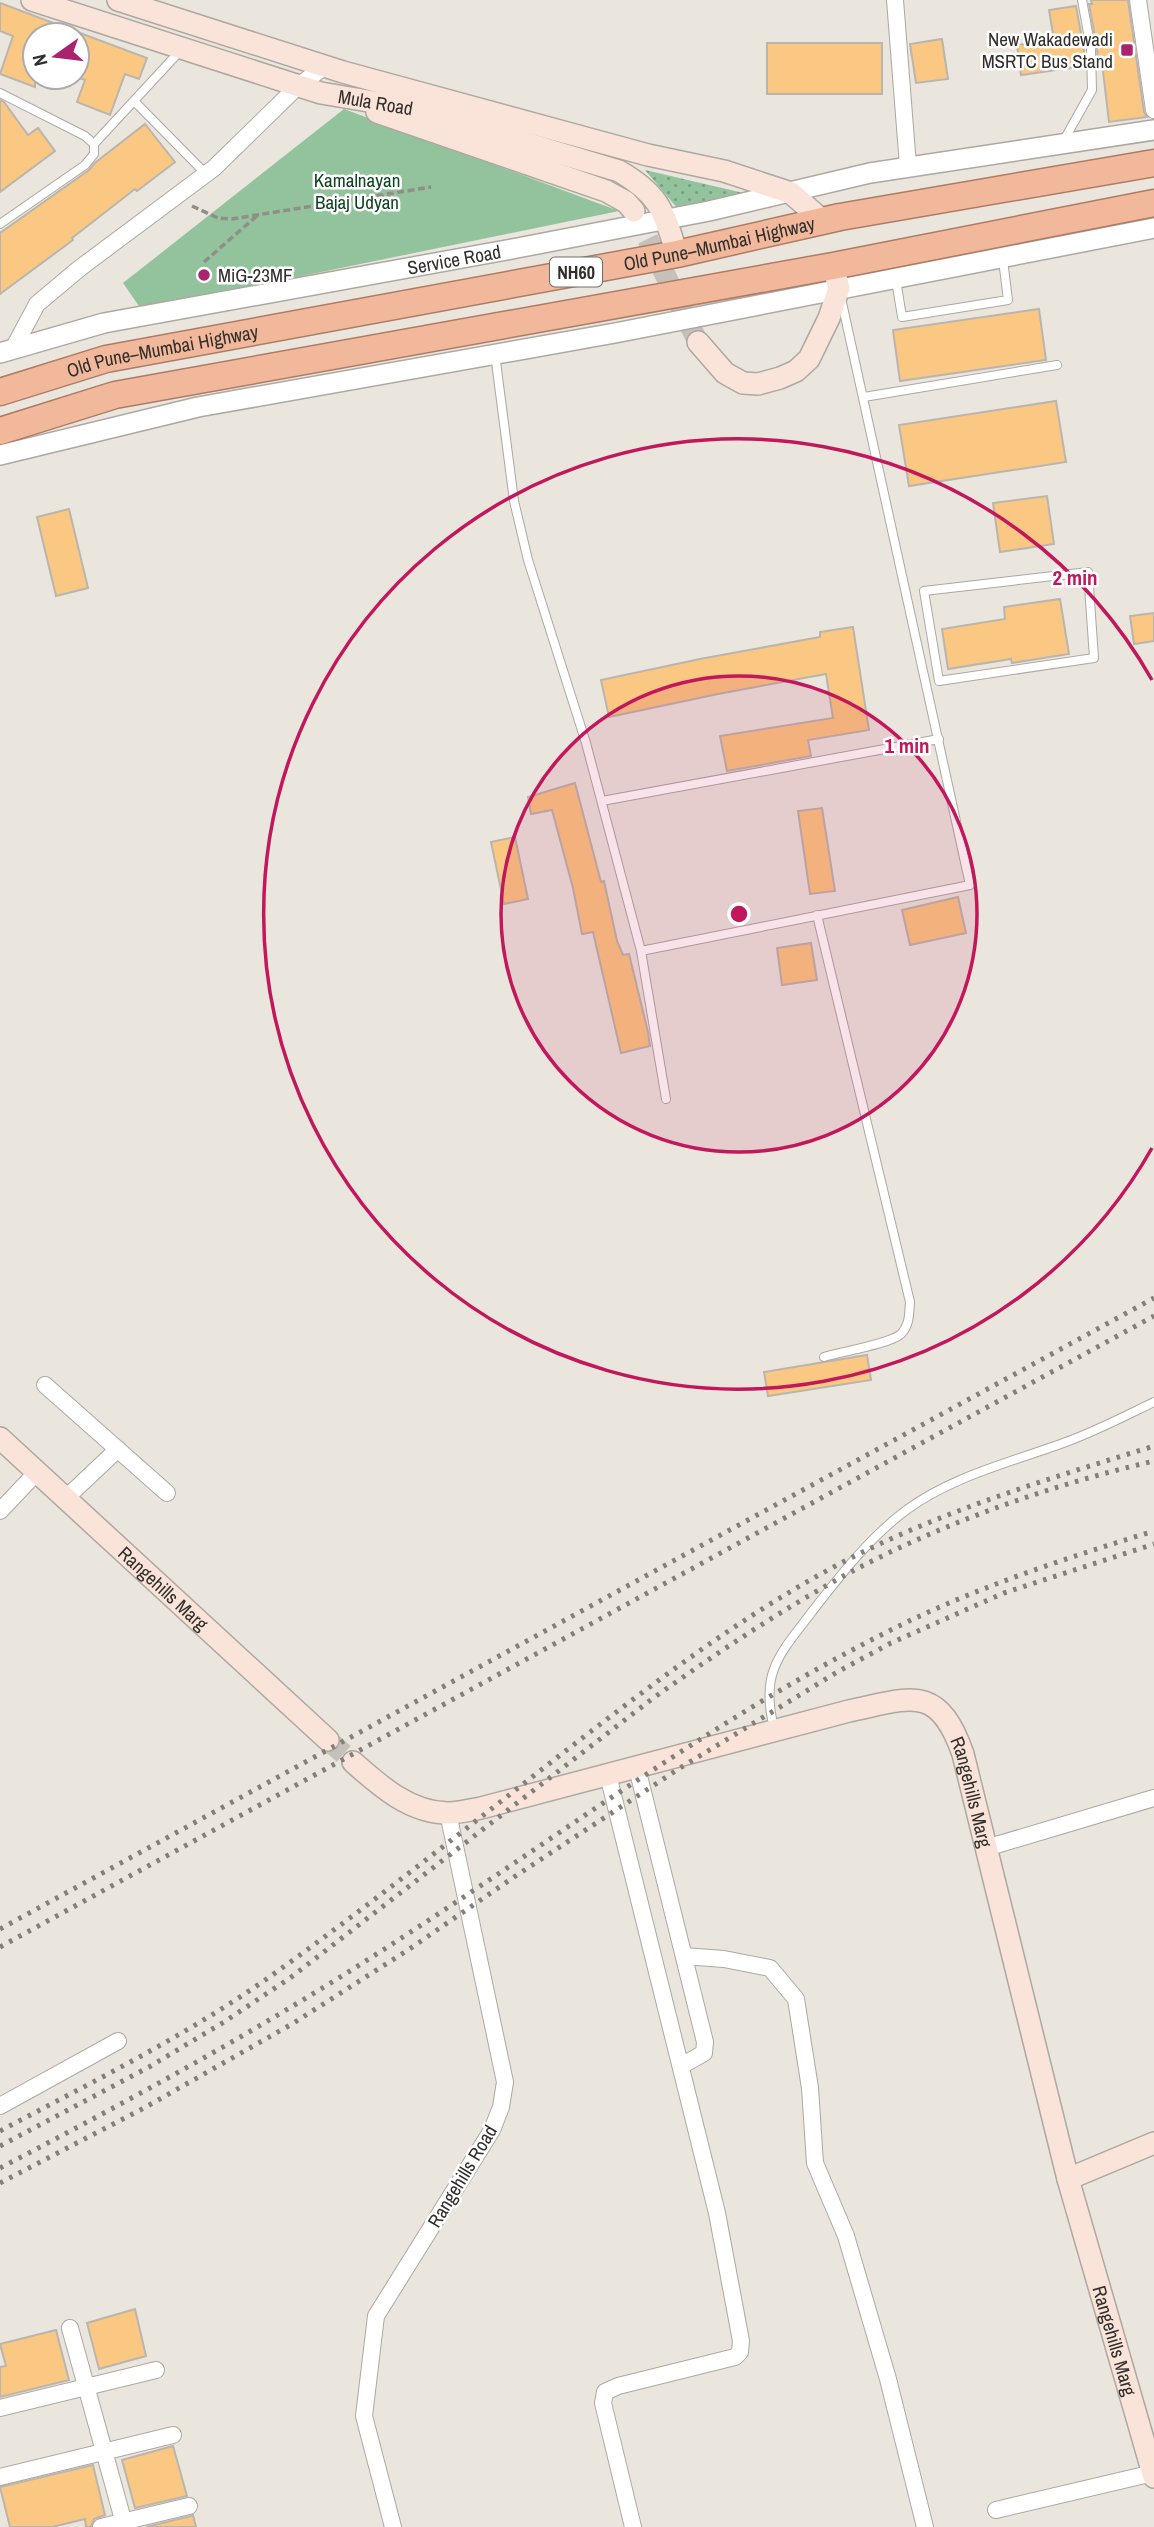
<svg xmlns="http://www.w3.org/2000/svg" width="1154" height="2527" viewBox="0 0 1154 2527" font-family="'Archivo Narrow',sans-serif">
<style>
.grass{fill:url(#grass-dots)}
.green{fill:#92c39d}
.building{fill:#fac882;stroke:#bab5ae;stroke-width:2}
.lines{fill:none;stroke-linecap:round;stroke-linejoin:round}
.secondary-tunnel{stroke:#c5c1ba;stroke-width:21;stroke-dasharray:21 10;stroke-linecap:butt}
.service-casing{stroke:#ada8a1;stroke-width:10}
.minor-casing{stroke:#ada8a1;stroke-width:18}
.tertiary-casing{stroke:#ada8a1;stroke-width:22}
.secondary-casing{stroke:#ada8a1;stroke-width:24}
.trunk-casing{stroke:#ac7c65;stroke-width:29}
.path{stroke:#918e88;stroke-width:3.5;stroke-dasharray:7 3.5;stroke-linecap:butt}
.service{stroke:#fff;stroke-width:8}
.minor{stroke:#fff;stroke-width:16}
.tertiary{stroke:#fff;stroke-width:19}
.secondary{stroke:#fae4da;stroke-width:21}
.trunk{stroke:#f2b89c;stroke-width:26}
.rail{stroke:#837f7a;stroke-width:5;stroke-dasharray:3.5 7;stroke-linecap:butt}
.ring{fill:none;stroke:#c2185b;stroke-width:3.5}
.poi-dot{fill:#a9246c;stroke:#fff;stroke-width:2.5}
.labels{text-anchor:middle;dominant-baseline:central;stroke-width:5;stroke-linejoin:round;paint-order:stroke}
.shield{fill:#fff;stroke:#6f6d6b;stroke-width:2}
.shield-label{font-size:18px;font-weight:bold;fill:#312f2c}
.poi-label{font-size:19px;fill:#312f2c;stroke:#fff;text-anchor:end}
.street-label{font-size:19px;fill:#312f2c;stroke:#fff}
.park-label{font-size:19px;fill:#0e4422;stroke:#fff}
.centre{fill:#c2185b;stroke:#fff;stroke-width:3.5}
.ring-label{font-size:21px;text-anchor:middle;font-weight:bold;fill:#c2185b;stroke:#fff;stroke-width:5;stroke-linejoin:round;paint-order:stroke}
</style>
<defs>
<pattern id="grass-dots" width="8" height="8" patternUnits="userSpaceOnUse" patternTransform="scale(1.75)"><rect width="8" height="8" fill="#92c39d"/><path d="M2 2h.1M6 6h.1" fill="none" stroke="#789f80" stroke-width="1.8" stroke-linecap="round"/></pattern>
</defs>
<rect width="100%" height="100%" fill="#eae5dd"/>
<path class="grass" d="M645,170L752,195L678,209Z"/>
<path class="green" d="M344,109L619,211L141,309L123,283Z"/>
<path class="building" d="M1091,0H1128L1144,112L1147,117L1109,122L1102,63L1098,64L1097,48L1089,4H1092Z
M0,3L147,58L139,79L125,74L110,115L77,102L85,80L77,77V35H35V87L0,74L13,36L0,31Z
M1076,6L1084,50L1085,66L1021,75L1017,45L1054,40L1049,10Z
M942,39L948,79L916,83L910,44Z
M767,43H882V94H767Z
M0,100L4,102L28,135L38,128L55,151L0,192Z
M145,124L175,162L137,191L135,189L72,238L73,240L0,294V233L89,170L96,162Z
M1039,309L1046,360L900,381L893,330Z
M1056,401L1066,462L909,486L899,425Z
M1047,496L1054,544L1000,552L993,503Z
M69,509L88,588L56,596L37,517Z
M1060,599L1069,654L1012,663L1011,659L948,669L942,629L1005,619L1004,607Z
M1154,613V641L1134,644L1130,616Z
M853,627L869,730L808,740L811,756L727,771L720,736L833,718L826,674L718,694L609,717L601,680L700,659L820,637V632Z
M575,783L601,882L604,881L617,941L623,955L629,954L648,1032L650,1046L621,1053L593,932L582,934L573,888L552,810L531,814L528,797Z
M822,808L835,891L810,894L798,811Z
M515,837L528,899L504,904L491,842Z
M958,897L966,933L910,945L902,910Z
M811,943L817,980L782,985L777,948Z
M867,1355L871,1380L768,1396L764,1372Z
M135,2309L146,2356L99,2369L87,2323Z
M56,2330L69,2380L0,2397V2367L6,2366L0,2344Z
M173,2446L187,2496L135,2508L122,2460Z
M93,2465L105,2515L94,2519L91,2527H86L85,2519L52,2527H10L0,2487Z
M193,2515L196,2527H146L191,2516Z"/>
<g class="lines">
<path class="secondary-tunnel" d="M634,211L698,342
M328,1740L353,1762"/>
<g class="service-casing">
<path id="service" d="M0,93L85,136L94,144V154L85,165L0,224
M134,101L206,174
M1064,140L1092,90L1091,49L1082,0
M94,144L180,51
M896,280L902,317L1008,300L1003,260
M495,354L514,501L528,560L586,743L641,951L666,1099
M864,397L1057,365
M1088,572L1094,658L939,681L924,591Z
M602,801L939,739
M817,915L910,1302C909,1313 910,1325 901,1334C890,1344 840,1352 824,1357
M641,951L970,885L841,298
M774,1728C760,1673 779,1655 811,1613C839,1577 868,1539 905,1511C952,1476 1012,1462 1066,1442C1096,1431 1125,1416 1154,1402"/>
</g>
<g class="minor-casing">
<path id="minor" d="M895,0L908,166
M1138,0L1154,110
M13,349L37,304L80,268L214,168L298,86L324,67
M45,1385L167,1493
M65,1499L118,1449
M0,1511L37,1472
M637,1768L705,2042L704,2053L681,2066
M608,1775L717,2213L741,2341L740,2352L735,2357L618,2386L605,2392L603,2403L633,2527
M986,1848L1154,1798
M684,1956L724,1959L770,1968L796,1999L810,2088L815,2163L846,2236L888,2379L925,2527
M0,2106L118,2041
M70,2328L125,2527
M0,2408L156,2370
M0,2477L173,2435
M996,2510L1153,2473
M101,2527L189,2506
M393,2527L364,2416L376,2316L492,2130L501,2107L505,2082L448,1813"/>
</g>
<g class="tertiary-casing">
<g id="tertiary">
<path id="s1" d="M0,353L104,323L512,249L709,211L870,173L1154,130"/>
<path d="M0,455L198,407L615,333L1154,228"/>
</g>
</g>
<g class="secondary-casing">
<g id="secondary">
<path id="s2" d="M32,0L321,93L409,108L619,171C660,195 663,210 677,254"/>
<path d="M118,0L343,72L648,155L724,171L791,193L823,221"/>
<path d="M377,112L606,191L626,202L634,211"/>
<path d="M698,342L725,373L743,383L758,384L780,378L796,371L809,359L829,318L839,288L833,266"/>
<path id="s3" d="M0,1438L328,1740"/>
<path id="s4" d="M353,1762C380,1786 410,1813 448,1813C459,1813 471,1810 481,1808L849,1711C911,1698 938,1683 963,1754L1068,2179L1154,2477"/>
<path d="M1068,2179L1154,2143"/>
</g>
</g>
<g class="trunk-casing">
<g id="trunk">
<path id="s5" d="M0,392L106,359L677,254L840,217L1154,163"/>
<path d="M0,431L115,395L833,266L1154,203"/>
</g>
</g>
<path class="path" d="M192,206L218,218L232,219L431,187
M204,262L259,214"/>
<use href="#service" class="service"/>
<use href="#minor" class="minor"/>
<use href="#tertiary" class="tertiary"/>
<use href="#secondary" class="secondary"/>
<use href="#trunk" class="trunk"/>
<path class="rail" d="M0,1929L1154,1298
M0,1947L1154,1316
M0,2131C96,2080 194,2032 282,1968C379,1898 473,1823 568,1749C655,1682 744,1614 843,1562C941,1511 1048,1479 1154,1446
M0,2146L149,2067L224,2022L290,1978L652,1699C715,1654 781,1610 849,1573C942,1523 1051,1485 1154,1461
M0,2168C140,2095 277,2020 409,1933C565,1832 715,1719 881,1635C968,1590 1060,1560 1154,1531
M0,2183L144,2108L292,2024L408,1950L514,1877L680,1768L839,1671L891,1643L1004,1593L1154,1544"/>
</g>
<circle cx="739" cy="914" r="238" fill="#c2185b" fill-opacity=".12"/>
<g class="ring">
<circle cx="739" cy="914" r="238"/>
<path d="M1152 1148A475 475 0 1 1 1152 680"/>
</g>
<g class="poi-dot">
<rect x="1120" y="43" width="14" height="14" rx="3.5"/>
<circle cx="204" cy="275" r="7"/>
</g>
<g class="labels">
<rect class="shield" x="550" y="257.5" width="52" height="29" rx="5"/>
<g class="shield-label">
<text x="576" y="272">NH60</text>
</g>
<g class="poi-label">
<text x="1113" y="39">New Wakadewadi<tspan x="1113" dy="22">MSRTC Bus Stand</tspan></text>
<text x="218" y="275" text-anchor="start">MiG-23MF</text>
</g>
<g class="street-label">
<text stroke="none"><textPath href="#s2" startOffset="359">Mula Road</textPath></text>
<text stroke="none"><textPath href="#s5" startOffset="735">Old Pune–Mumbai Highway</textPath></text>
<text stroke="none"><textPath href="#s1" startOffset="464">Service Road</textPath></text>
<text stroke="none"><textPath href="#s5" startOffset="168">Old Pune–Mumbai Highway</textPath></text>
<text stroke="none"><textPath href="#s3" startOffset="222">Rangehills Marg</textPath></text>
<text stroke="none"><textPath href="#s4" startOffset="707">Rangehills Marg</textPath></text>
<text transform="translate(462 2176) rotate(-59)">Rangehills Road</text>
<text stroke="none"><textPath href="#s4" startOffset="1274">Rangehills Marg</textPath></text>
</g>
<g class="park-label">
<text x="357" y="180">Kamalnayan<tspan x="357" dy="22">Bajaj Udyan</tspan></text>
</g>
</g>
<circle cx="739" cy="914" r="10" class="centre"/>
<g class="ring-label">
<text x="1075" y="585">2 min</text>
<text x="907" y="753">1 min</text>
</g>
<g transform="translate(56 56) rotate(256)"><circle r="33" fill="#ffffff" stroke="#adacab" stroke-width="2"/>
<path d="M0-5L12 26L0 18L-12 26Z" fill="#a9246c"/>
<text y="-10" font-size="19" font-weight="bold" text-anchor="middle" fill="#312f2c">N</text>
</g>
</svg>
